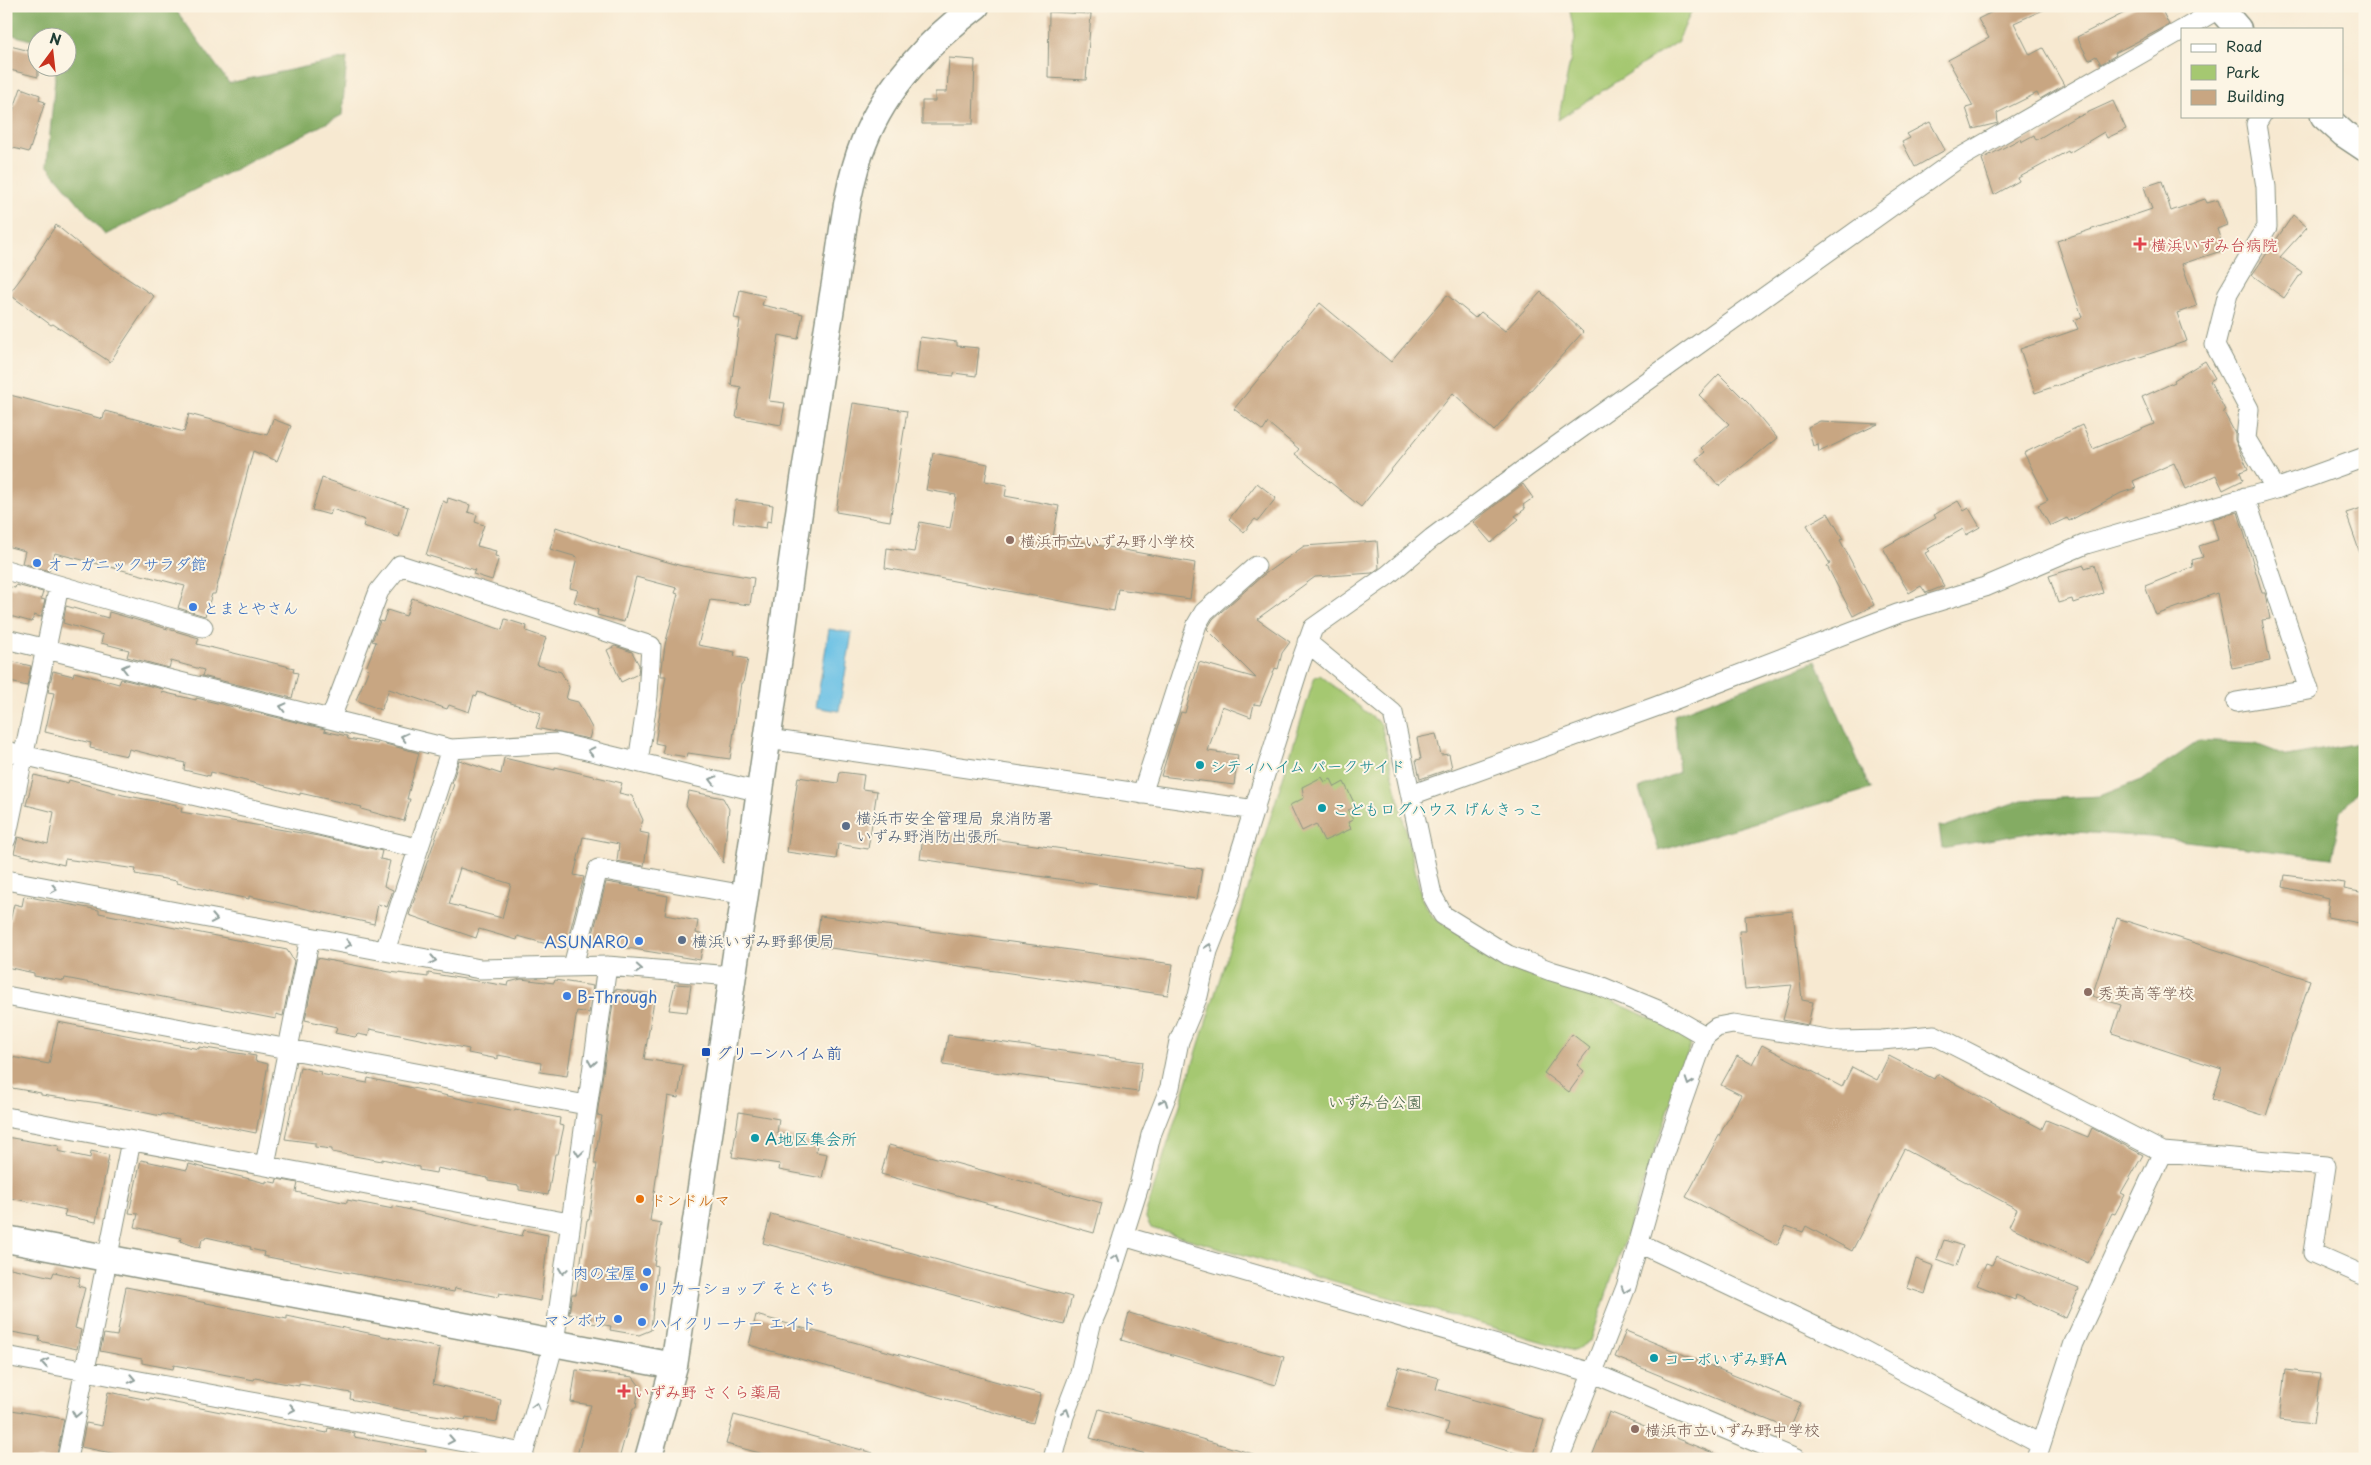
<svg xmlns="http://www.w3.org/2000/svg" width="2371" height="1465" viewBox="0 0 2371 1465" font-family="'Playpen Sans','Klee One',sans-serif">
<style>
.green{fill:#a5c871;stroke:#628252}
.forest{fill:#84ac63;stroke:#52744c}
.water{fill:#68c0e5;stroke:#447e8c}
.building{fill:#c8a682;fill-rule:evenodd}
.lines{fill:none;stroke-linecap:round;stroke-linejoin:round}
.street-casing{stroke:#8b9382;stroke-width:21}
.secondary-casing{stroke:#8b9382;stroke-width:29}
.street{stroke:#fff;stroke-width:19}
.secondary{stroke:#fff;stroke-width:26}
.oneway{stroke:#8f9e9a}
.health-dot{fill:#e0444e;stroke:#fcf5e5;stroke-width:2}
.education-dot{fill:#8d6e63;stroke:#fcf5e5;stroke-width:2}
.shop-dot{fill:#3f7fe0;stroke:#fcf5e5;stroke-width:2}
.culture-dot{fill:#0f9aa8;stroke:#fcf5e5;stroke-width:2}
.service-dot{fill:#5c6f8a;stroke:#fcf5e5;stroke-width:2}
.transit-dot{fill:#1a4fb4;stroke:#fcf5e5;stroke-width:2}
.food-dot{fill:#e8710a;stroke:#fcf5e5;stroke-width:2}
.labels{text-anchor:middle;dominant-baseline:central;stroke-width:4;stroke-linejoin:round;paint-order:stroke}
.health-label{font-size:16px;fill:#be3a42;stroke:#fcf5e5;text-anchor:start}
.education-label{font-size:16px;fill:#785e54;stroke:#fcf5e5;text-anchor:start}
.shop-label{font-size:16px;fill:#366cbe;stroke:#fcf5e5;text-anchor:start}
.culture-label{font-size:16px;fill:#0d838f;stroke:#fcf5e5;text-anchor:start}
.service-label{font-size:16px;fill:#4e5e75;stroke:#fcf5e5;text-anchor:start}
.transit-label{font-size:16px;fill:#164399;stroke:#fcf5e5;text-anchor:start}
.park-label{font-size:16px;fill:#406043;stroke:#fcf5e5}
.food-label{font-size:16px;fill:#c56008;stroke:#fcf5e5;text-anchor:start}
</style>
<rect width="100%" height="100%" fill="#fcf5e5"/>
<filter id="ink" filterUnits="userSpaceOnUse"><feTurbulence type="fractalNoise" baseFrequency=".02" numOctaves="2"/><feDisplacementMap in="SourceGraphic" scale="10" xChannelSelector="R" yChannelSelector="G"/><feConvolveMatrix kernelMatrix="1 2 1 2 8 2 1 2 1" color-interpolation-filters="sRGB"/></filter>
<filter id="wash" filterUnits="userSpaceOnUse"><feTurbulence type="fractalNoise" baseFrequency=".0096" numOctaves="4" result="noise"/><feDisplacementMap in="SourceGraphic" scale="20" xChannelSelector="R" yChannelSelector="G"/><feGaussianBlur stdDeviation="1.12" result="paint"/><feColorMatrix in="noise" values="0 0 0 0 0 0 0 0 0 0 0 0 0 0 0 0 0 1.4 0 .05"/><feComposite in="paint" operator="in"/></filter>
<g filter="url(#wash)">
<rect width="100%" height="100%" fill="#f7e9d1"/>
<path class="green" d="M1569,6H1685L1692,10L1678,41L1558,120L1575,38Z
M1320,675L1381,724L1422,899L1433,917L1494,959L1610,1000L1681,1032L1692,1040L1591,1340L1574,1351L1151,1228L1145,1216L1315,676Z"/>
<path class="forest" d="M6,6H173L229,83L347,58L342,115L105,235L47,165L56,68H68V38H38L37,42L6,33Z
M1816,661L1870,789L1659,851L1639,789L1679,772L1674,715Z
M2199,741L2256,744L2287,756L2365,742V781L2341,812L2332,858L2151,837L2046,830L1942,848L1939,826L1944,827L2022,800L2100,796L2143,779Z"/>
<path class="water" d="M829,629L852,633L839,711L816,707Z"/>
<g id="blocks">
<path class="building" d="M2004,6H2052L2014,23L2030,55L2043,48L2064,85L2040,99L2037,93L1997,113L1998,123L1973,129L1966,108L1973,106L1948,60L1989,38L1978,19Z
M2138,6H2160L2169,25L2115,53L2116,55L2101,64L2096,56L2089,60L2077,37Z
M1049,12L1091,14L1086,80L1048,78Z
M6,45L38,53V77L6,69Z
M949,58L975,60L973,124H922V101H935V92H947Z
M21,88L40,95L39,100L45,102L29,152L6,146V109L13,111Z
M2113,101L2126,129L2107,138L2104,132L2069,153L2068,151L2018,178L2019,181L1994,195L1982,159L2020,139L2021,142L2034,135L2036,140L2077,116L2078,117Z
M1930,122L1945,150L1915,167L1902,142L1910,138L1907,134Z
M2162,181L2171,211L2205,199L2207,203L2218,200L2227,225L2217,229L2224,250L2182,264L2197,306L2177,313L2187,341L2035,393L2020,349L2078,329L2074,320L2082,317L2057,241L2152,209L2144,187Z
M2293,215L2307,227L2280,257L2302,272L2284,298L2252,275Z
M56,225L96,258L154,296L110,362L53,324L51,325L9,294L36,258L35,257Z
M740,290L765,296L762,305L803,314L798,339L779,335L769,401L785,403L781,425L736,417L741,387L731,385L740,319L734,318Z
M1541,292L1583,332L1494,431L1453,393L1361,507L1295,454L1299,449L1268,423L1263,431L1234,409L1320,303L1391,362L1447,295L1475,318L1481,312L1505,331Z
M920,337L957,342V346L979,348L976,376L954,373V376L916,372Z
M2205,361L2215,378L2210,381L2225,410L2223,411L2235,433V440L2248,469L2240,472L2243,480L2223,490L2216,475L2186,489L2174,463L2133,481L2136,488L2121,493L2069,521L2067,518L2050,526L2038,505L2048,500L2024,453L2082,425L2093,449L2154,424L2142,397L2175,382L2174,380Z
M1719,374L1749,404L1777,438L1719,486L1696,459L1705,452L1701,448L1729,424L1699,395Z
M6,394L103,419L105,411L184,432L189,414L267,435L273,419L291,426L277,461L253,451L215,594H212L205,616L178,608L185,586L55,553L49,571L22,563L25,551L6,546Z
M853,403L907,411L890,521L836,512Z
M1820,421L1878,424L1819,452L1818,444L1813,446L1808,427Z
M933,453L988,464L985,481L1007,485L1005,496L1059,506L1053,537L1195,563L1190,599L1118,589L1114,611L885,568L887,548L914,552L920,522L950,528L956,495L926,490Z
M322,478L408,507L399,537L363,526L365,520L332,509L330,515L312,510Z
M1257,483L1276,498L1258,521L1255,519L1244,532L1229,519Z
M1523,484L1533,498L1523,505L1525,509L1515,516L1519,519L1491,543L1473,522Z
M448,498L470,505L468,512L477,515L475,522L484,525L477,546L496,551L495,556L499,557L492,580L473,574L475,570L426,555L443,501L447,503Z
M736,500L773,505L771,522L767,521L766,528L733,523Z
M1958,501L1964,511L1969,508L1980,527L1966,535L1963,529L1928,549L1930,551L1925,553L1944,586L1926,593L1921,586L1909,593L1883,548L1936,518L1934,515Z
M2365,507V558L2362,559L2346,513Z
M2238,512L2262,593H2265L2270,619L2262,620L2270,661L2232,668L2217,593L2156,615L2145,586L2193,567L2192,560L2203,557L2199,546L2218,540L2212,519Z
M1828,513L1843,539L1840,540L1874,605L1853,616L1827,566L1830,564L1807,525Z
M556,527L610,546L682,566L754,578L750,605L710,600L698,645L735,652L734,656L748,659L743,683H741L730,759L688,753L687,757L662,753L664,745L655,743L666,676H661L665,645L678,594L675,593L677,588L636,577L624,622L597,615L598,610L574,602L578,590L570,588L577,557L550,549Z
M1377,541L1379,568L1372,573L1315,577L1257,619L1290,642L1282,653L1278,669L1275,668L1260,705L1254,704L1251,717L1222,706L1208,751L1238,755L1234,785L1161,776L1181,712L1185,713L1199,662L1256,678L1207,629L1213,619L1262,576L1304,546Z
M2084,565L2085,568L2094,565L2103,593L2073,603L2072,599L2058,603L2049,576Z
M16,585L43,592L41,599L45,600L41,617L34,615L32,622L6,615V586L15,588Z
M412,598L502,630L505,619L527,626L526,631L546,638L537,665L561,672L569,687L566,699L578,702L592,728L589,739L536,728L541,713L478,692L477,696L474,695L469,712L449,705L447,709L389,689L381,710L356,700L369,669L366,668L376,642L372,641L380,621L383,622L387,610L406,616Z
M66,606L108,618L109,612L123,616L199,638L197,644L294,668L293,672L298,673L292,698L202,676L204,670L171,661L169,668L127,657L129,650L101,643L103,635L63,623Z
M615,646L632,652L639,665L638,674L621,682L607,650Z
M6,660L31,666L27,686L6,681Z
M53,671L73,676L74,672L119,684L121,679L163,689L162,692L196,700V698L325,729L324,731L347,736L348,739L377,744L378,742L419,753L407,799H410L404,821L361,809L362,807L300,793V795L211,772L210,776L184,770L185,763L129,749L127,756L90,748L91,743L45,732L54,693L48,692Z
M1436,734L1441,755L1449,754L1452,768L1420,779L1416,760L1421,759L1417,738Z
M504,758L555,770V767L622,783L619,793L632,796L643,820L639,832L649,834L644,866L617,861L619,844L583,837L574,875L584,877L568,939L563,938L561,948L518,936L517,940L479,929L476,938L409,915L454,784L452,783L459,760L501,774ZM460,868L511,884L502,918L449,904Z
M840,772L864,775L862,789L877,791L868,849L838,844L836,859L787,852L798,777L838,783Z
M34,775L68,783L69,780L123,795L176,805V807L182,808L181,812L318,836L382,851L380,859L390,861L384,886L393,890L387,907L378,904L374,924L249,896V899L214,892L177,883V881L135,874L136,869L65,859L64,865L14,853L18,837L48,844L54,812L26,805Z
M1322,777L1325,782L1331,779L1335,787L1344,782L1356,807L1348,810L1353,820L1348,822L1351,829L1324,841L1316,824L1302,831L1290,805L1304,798L1302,787Z
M689,791L723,798L729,809L723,863L686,805Z
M924,829L1202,869L1197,899L920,859Z
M2285,875L2345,883L2344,889L2365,893V924L2327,917L2329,898L2283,887Z
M606,882L641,888L640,891L668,896L665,915L698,921L696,933L705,935L700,960L591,942Z
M24,896L99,910V913L287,950L294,961L283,1016L276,1014V1019L65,978L64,981L34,976V973L6,967V940L14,904L22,906Z
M1793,911L1802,1000L1813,1002L1808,1025L1783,1020L1792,985L1745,989L1739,931H1746L1745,916Z
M820,916L1173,964L1168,995L816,946Z
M2117,918L2310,980L2266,1116L2212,1099L2222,1069L2112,1033L2121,1005L2092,996Z
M317,958L390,972L428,977V973L508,986L509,982L521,979L554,983L555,980L593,986L589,1013L577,1011L567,1076L540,1072L541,1063L498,1055V1059L468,1053L469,1049L370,1029L368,1036L358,1034L355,1037L335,1033L337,1027L305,1020Z
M675,984L691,985L687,1012L669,1010Z
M615,989L655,995L644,1059L683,1065L678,1098L668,1096L650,1221L661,1223L654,1265L657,1266L651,1330L639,1335L610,1330L611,1326L591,1323V1318L569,1314L572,1294H576L587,1220H589L597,1164H594L602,1116L597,1115Z
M58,1022L199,1049V1047L256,1056L255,1061L268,1064L256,1133L162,1114L161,1116L99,1103L41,1095V1093L6,1087V1056L49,1064Z
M1572,1034L1590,1048L1577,1065L1584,1071L1569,1092L1544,1073Z
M948,1035L1142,1062L1138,1092L943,1065Z
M1762,1045L1842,1087L1852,1067L1877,1080L1889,1056L1934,1079L1937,1074L2042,1129L2046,1120L2088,1137L2092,1128L2143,1155L2121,1193L2125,1195L2115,1214L2112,1213L2088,1263L2009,1226L2017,1209L1904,1149L1852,1251L1806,1226L1803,1232L1786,1226L1777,1245L1686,1197L1741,1095L1721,1085L1737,1056L1752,1064Z
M300,1067L321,1072L320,1074L367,1083L368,1078L515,1111V1109L560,1118L559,1125L564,1126L558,1154H555L548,1195L519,1190V1186L488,1181V1178L437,1168L436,1173L419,1170V1167L382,1159V1161L332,1152V1149L315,1147V1143L285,1139Z
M739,1112L779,1119L777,1133L817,1142L816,1152L827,1154L822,1178L779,1170L780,1164L732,1157Z
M6,1137L59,1146L58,1151L90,1158L91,1151L109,1155L96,1222L64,1216L66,1210L6,1197Z
M889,1145L1102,1203L1094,1233L881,1174Z
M141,1160L187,1170L189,1164L266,1183V1181L276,1183L277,1179L298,1183L296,1192L347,1203V1200L393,1209V1206L522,1236L524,1230L548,1235L541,1301L499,1293L498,1297L455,1288L454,1292L334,1270L263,1256L264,1252L250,1249L251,1247L206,1237L205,1239H202L200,1248L180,1241L181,1238L135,1227L138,1214L129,1213Z
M771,1214L1072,1297L1064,1325L763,1243Z
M1944,1240L1963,1246L1956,1266L1937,1259Z
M1996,1256L2079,1289L2066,1318L2016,1295L2015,1300L1977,1285L1986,1263L1992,1265Z
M1916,1259L1934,1266L1925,1294L1907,1288Z
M6,1267L52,1277L54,1272L80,1278L78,1286L85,1288L75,1328L81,1330L77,1349L39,1341L40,1337L6,1331Z
M126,1287L287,1319V1316L440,1348L433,1384L501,1400L497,1422L466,1417L465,1420L404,1410L350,1399L351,1393L299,1384V1386L255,1378L254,1380L174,1365L173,1369L142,1363V1359L100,1351L104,1334L117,1336Z
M1129,1313L1284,1357L1276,1385L1121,1340Z
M756,1315L1041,1394L1033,1423L749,1345Z
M1626,1331L1801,1403L1790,1429L1615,1357Z
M1399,1367L1439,1378L1436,1389L1544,1420L1533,1458L1446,1433L1449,1423L1388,1406Z
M576,1370L633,1377L639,1385L636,1408H633L619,1459H576L591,1405L571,1402Z
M2285,1370L2320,1374L2313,1424L2279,1420Z
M108,1392L149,1400L150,1398L327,1433L328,1428L349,1432L355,1433L354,1437L426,1450L425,1459H141L81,1447L86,1423L102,1426Z
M6,1409L64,1419L56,1459H6Z
M1099,1409L1253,1454L1252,1459H1163L1090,1438Z
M1609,1412L1726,1458L1725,1459H1591Z
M734,1415L873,1453L872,1459H782L726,1444Z"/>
</g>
</g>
<g filter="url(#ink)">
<use href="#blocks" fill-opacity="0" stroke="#8b9382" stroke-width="1"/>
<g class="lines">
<g class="street-casing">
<path id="street" d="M2184,29L2220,8
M2261,116L2256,124L2266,187L2267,227L2228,293L2215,345L2249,409L2246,439L2276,489
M6,570L203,627
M6,639L451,749L558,743L760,792
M1307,642L1393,713L1432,895L1443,915L1508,955L1551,971L1595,984L1665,1013L1705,1036
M2236,702L2309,690L2245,497
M331,718L379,591L400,565L651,646L648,696L638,762
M768,739L1255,810
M6,751L417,848
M1142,794L1197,624L1204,612L1256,566
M1411,795L1655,707L1897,614L1985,587L2086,544L2276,489L2365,457
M6,839L59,586
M6,880L480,969L607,966L732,976
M385,951L451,749
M573,966L598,869L745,895
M6,996L586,1105
M6,1117L569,1223
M265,1165L310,937
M1123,1236L1593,1373L1796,1459
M1639,1243L1844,1340L2040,1444
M6,1356L523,1453
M67,1459L131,1141
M522,1459L554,1343L607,966
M1053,1459L1064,1416L1079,1377L1091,1325L1106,1290L1139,1186L1151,1135L1170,1087L1179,1041L1198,996L1208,951L1231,892L1238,860L1298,670L1313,628L1388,575L1432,538L1527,467L1956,160L2182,30
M1559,1459L1626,1287L1665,1150L1705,1036L1717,1027L1733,1024L1840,1041L1882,1040L1934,1035L2163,1152L2326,1166L2313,1253L2365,1276
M2036,1459L2074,1343L2163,1152"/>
</g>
<g class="secondary-casing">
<path id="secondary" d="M2218,6L2238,29
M2324,116L2344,134L2365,148
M6,1239L674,1366
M648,1459L674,1366C713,1108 753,850 788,591C801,492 817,394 833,295C842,245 845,189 864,142C885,88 930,40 976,6"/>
</g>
<use href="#street" class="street"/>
<use href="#secondary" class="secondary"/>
</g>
<defs><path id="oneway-chevron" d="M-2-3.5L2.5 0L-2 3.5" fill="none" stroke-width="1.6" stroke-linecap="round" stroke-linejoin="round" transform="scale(1.25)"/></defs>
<g class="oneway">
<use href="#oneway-chevron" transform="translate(125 668) rotate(-166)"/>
<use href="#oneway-chevron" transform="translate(283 707) rotate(-166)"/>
<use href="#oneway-chevron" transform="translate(404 737) rotate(-166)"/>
<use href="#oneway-chevron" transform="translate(591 751) rotate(-167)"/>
<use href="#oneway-chevron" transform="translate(713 780) rotate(-166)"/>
<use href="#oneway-chevron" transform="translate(54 889) rotate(11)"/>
<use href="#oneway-chevron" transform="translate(214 919) rotate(11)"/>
<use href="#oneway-chevron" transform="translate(348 944) rotate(11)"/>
<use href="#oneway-chevron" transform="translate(1209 947) rotate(-71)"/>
<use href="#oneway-chevron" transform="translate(433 960) rotate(11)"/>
<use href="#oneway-chevron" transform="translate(639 969) rotate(4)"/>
<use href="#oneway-chevron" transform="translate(592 1063) rotate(99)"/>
<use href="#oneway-chevron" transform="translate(1689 1082) rotate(109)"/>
<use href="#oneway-chevron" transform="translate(1164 1102) rotate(-69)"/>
<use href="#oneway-chevron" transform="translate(579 1153) rotate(98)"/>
<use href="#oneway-chevron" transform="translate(1116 1258) rotate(-72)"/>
<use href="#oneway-chevron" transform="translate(563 1271) rotate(98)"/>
<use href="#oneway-chevron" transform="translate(1625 1290) rotate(109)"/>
<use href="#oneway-chevron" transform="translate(45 1363) rotate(-170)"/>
<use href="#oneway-chevron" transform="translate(132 1379) rotate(11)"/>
<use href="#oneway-chevron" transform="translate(536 1406) rotate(-75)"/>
<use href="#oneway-chevron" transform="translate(292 1409) rotate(11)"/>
<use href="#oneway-chevron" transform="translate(1066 1412) rotate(-71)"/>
<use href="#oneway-chevron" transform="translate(76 1414) rotate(101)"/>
<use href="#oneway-chevron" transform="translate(451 1440) rotate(11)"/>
</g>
</g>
<g class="health-dot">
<path d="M2137.5 236.5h5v5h5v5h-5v5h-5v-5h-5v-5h5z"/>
<path d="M621.5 1383.5h5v5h5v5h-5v5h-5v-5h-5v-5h5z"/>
</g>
<g class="education-dot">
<circle cx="1010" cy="540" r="5"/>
<circle cx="2088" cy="992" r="5"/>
<circle cx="1635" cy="1429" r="5"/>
</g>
<g class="shop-dot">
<circle cx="37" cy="563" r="5"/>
<circle cx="193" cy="607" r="5"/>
<circle cx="639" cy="941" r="5"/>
<circle cx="567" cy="996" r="5"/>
<circle cx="647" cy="1272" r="5"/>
<circle cx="644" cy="1287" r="5"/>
<circle cx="618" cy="1319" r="5"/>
<circle cx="642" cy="1322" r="5"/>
</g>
<g class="culture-dot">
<circle cx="1200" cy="765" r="5"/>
<circle cx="1322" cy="808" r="5"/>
<circle cx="755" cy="1138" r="5"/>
<circle cx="1654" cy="1358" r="5"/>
</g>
<g class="service-dot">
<circle cx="846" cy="826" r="5"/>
<circle cx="682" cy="940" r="5"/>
</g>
<rect class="transit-dot" x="701" y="1047" width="10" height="10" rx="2.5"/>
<circle class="food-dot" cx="640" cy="1199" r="5"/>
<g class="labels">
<g class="health-label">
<text x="2151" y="244">横浜いずみ台病院</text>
<text x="634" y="1391">いずみ野 さくら薬局</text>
</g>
<g class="education-label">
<text x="1020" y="540">横浜市立いずみ野小学校</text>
<text x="2098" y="992">秀英高等学校</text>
<text x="1645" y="1429">横浜市立いずみ野中学校</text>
</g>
<g class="shop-label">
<text x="47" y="563">オーガニックサラダ館</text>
<text x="203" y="607">とまとやさん</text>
<text x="629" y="941" text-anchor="end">ASUNARO</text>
<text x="577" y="996">B-Through</text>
<text x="637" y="1272" text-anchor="end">肉の宝屋</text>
<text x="654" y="1287">リカーショップ そとぐち</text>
<text x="608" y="1319" text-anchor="end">マンボウ</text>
<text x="652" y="1322">ハイクリーナー エイト</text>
</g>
<g class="culture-label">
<text x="1210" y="765">シティハイム パークサイド</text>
<text x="1332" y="808">こどもログハウス げんきっこ</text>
<text x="765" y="1138">A地区集会所</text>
<text x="1664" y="1358">コーポいずみ野A</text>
</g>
<g class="service-label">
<text x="856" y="817">横浜市安全管理局 泉消防署<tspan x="856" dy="18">いずみ野消防出張所</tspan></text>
<text x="692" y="940">横浜いずみ野郵便局</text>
</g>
<g class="transit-label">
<text x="716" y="1052">グリーンハイム前</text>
</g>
<g class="park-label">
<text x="1375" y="1101">いずみ台公園</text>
</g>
<g class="food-label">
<text x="650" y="1199">ドンドルマ</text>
</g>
</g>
<rect width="2371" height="1465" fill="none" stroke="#fcf5e5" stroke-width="25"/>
<rect x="2181" y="28" width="162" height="90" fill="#fcf5e5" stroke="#a4ab9e"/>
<rect x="2191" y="44" width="25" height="8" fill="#ffffff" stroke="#a4ab9e"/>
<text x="2226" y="52" font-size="15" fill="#1f3d34">Road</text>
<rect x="2191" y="65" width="25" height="15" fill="#a5c871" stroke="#a4ab9e"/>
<text x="2226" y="78" font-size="15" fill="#1f3d34">Park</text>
<rect x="2191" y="90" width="25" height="15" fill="#c8a682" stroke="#a4ab9e"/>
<text x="2226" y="102" font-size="15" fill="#1f3d34">Building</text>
<g transform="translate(52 52) rotate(15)"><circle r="24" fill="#fcf5e5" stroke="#a4ab9e"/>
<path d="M0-4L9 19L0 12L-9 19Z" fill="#c8321e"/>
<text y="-8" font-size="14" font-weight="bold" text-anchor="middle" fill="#1f3d34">N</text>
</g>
</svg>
